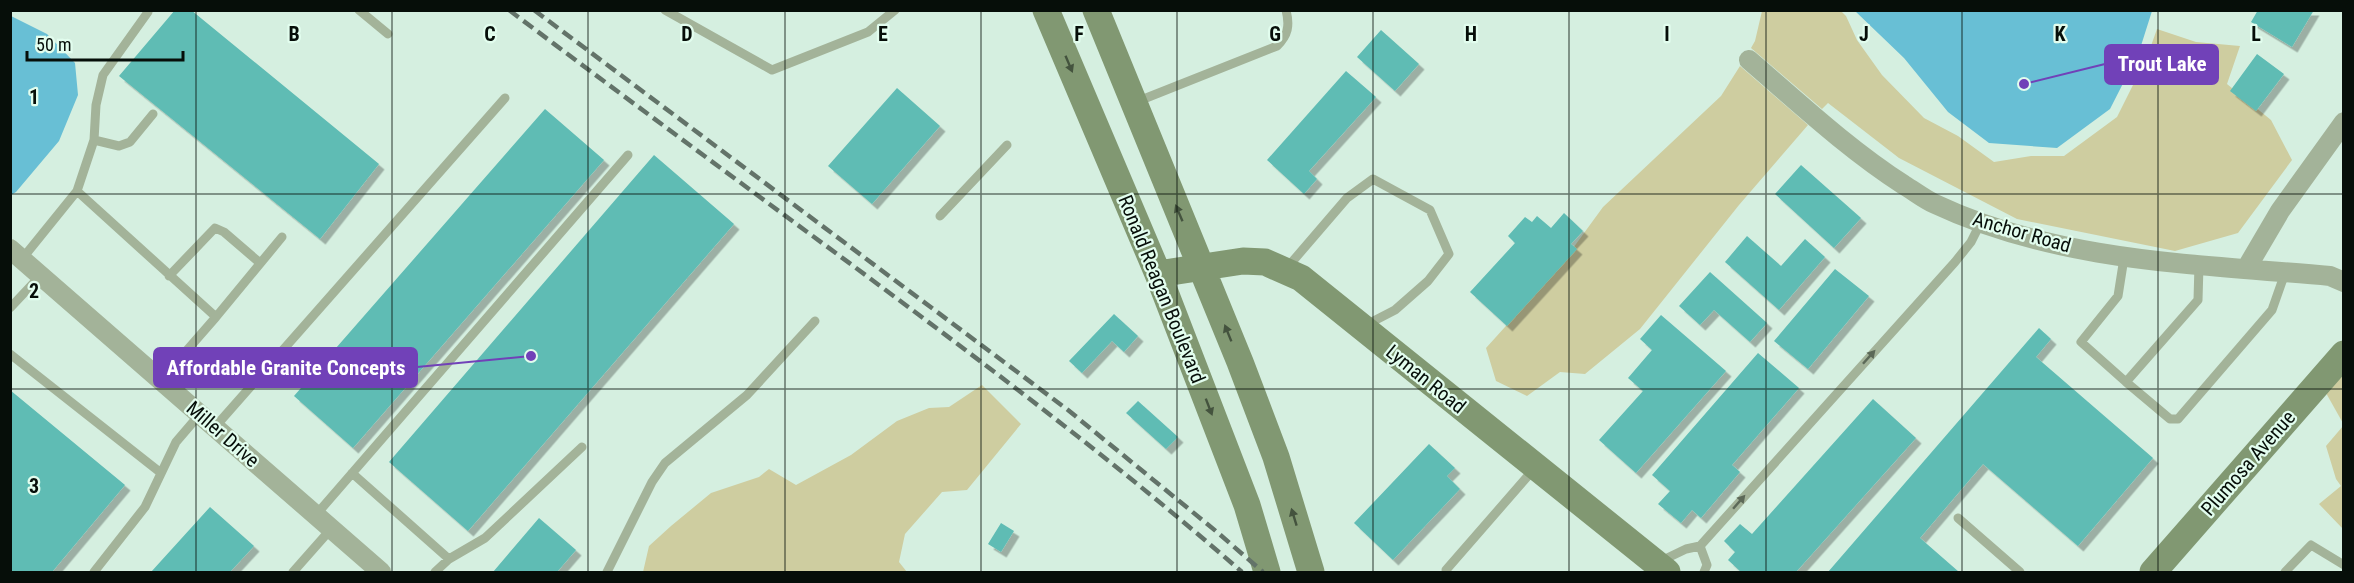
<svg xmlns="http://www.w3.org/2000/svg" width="2354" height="583" viewBox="0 0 2354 583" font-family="'Roboto Condensed',sans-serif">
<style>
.green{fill:#cecda0}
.water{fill:#68bfd5}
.building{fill:#5fbcb4;filter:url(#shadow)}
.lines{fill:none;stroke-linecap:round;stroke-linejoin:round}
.lane{stroke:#a3b399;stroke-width:9}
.street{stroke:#a3b399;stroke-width:20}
.secondary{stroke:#819872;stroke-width:27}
.rail{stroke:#637369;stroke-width:4.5;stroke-dasharray:12 6;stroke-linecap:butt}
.oneway{fill:#44533e}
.oneway2{fill:#5c6958}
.grid{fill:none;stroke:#060e09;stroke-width:1.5;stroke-opacity:0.55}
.labels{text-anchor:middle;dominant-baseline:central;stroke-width:4.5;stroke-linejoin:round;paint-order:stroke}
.street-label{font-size:20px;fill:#060e09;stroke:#e2fdee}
.grid-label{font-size:20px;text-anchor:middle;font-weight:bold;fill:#060e09;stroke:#e2fdee;stroke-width:4.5;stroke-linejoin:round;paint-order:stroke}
.leader{fill:none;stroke:#7141b8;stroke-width:2}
.callout-dot{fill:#7141b8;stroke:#e2fdee;stroke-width:2}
.callout{fill:#7141b8;stroke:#7141b8;stroke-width:2}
.callout-label{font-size:21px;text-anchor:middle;font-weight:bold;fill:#fff}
</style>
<defs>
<filter id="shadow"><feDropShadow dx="5.5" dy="5.5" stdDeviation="0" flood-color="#0004"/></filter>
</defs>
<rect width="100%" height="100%" fill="#d5efe0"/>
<path class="green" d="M1762,11H1841L1846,16L1857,40L1882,75L1924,118L1958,136L1994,162L2031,156H2064L2117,117L2147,57L2157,29L2196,42L2240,46L2227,84L2271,120L2292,160L2238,233L2175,251L2017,219L1899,158L1828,103L1822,109L1751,48L1755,41Z
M1740,66L1808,125L1739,205L1640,329L1585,374L1560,372L1527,396L1496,381L1486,348L1560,266L1603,207L1721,96Z
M2344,373V425L2326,393Z
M982,385L1021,424L967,490L942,492L905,534L899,562L907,572H643L649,546L671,526L711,493L759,477L769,469L796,485L851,455L897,421L929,408L949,407Z
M2343,426V529L2319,504L2341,486L2336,479L2326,446Z"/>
<path class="water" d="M1855,11H2152L2139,52L2110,109L2057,148L1989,143L1948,112L1904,58Z
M11,16L47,34L75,63L78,95L59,141L16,192L11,195Z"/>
<path class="building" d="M175,10H191L379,164L320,239L119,76Z
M2258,10H2314L2292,47L2251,22Z
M1381,30L1419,64L1395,91L1357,57Z
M2257,54L2284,74L2256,111L2230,91Z
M1346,71L1376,97L1309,171L1317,179L1304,194L1267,160Z
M897,88L940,126L872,204L828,166Z
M545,109L604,160L353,448L294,396Z
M654,155L734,224L468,531L389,462Z
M1801,165L1861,218L1834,248L1775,194Z
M1564,213L1583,231L1571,244L1577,249L1507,326L1470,292L1515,243L1508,236L1525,217L1532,222L1537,216L1551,228Z
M1747,236L1781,266L1805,239L1825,257L1779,310L1725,262Z
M1835,269L1869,296L1808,369L1774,341Z
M1710,272L1767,323L1750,342L1714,310L1700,325L1679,306Z
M1114,314L1138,336L1124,352L1112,341L1082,373L1069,361Z
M1661,315L1726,371L1636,473L1599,440L1643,391L1628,378L1652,350L1640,339Z
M2039,328L2051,339L2036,357L2153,458L2078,546L1983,464L1920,538L1959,572H1828Z
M1758,353L1799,388L1732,465L1740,472L1701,518L1692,510L1681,523L1658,504L1670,491L1652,475Z
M10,390L125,485L52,572H10Z
M1873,399L1916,438L1796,572H1741L1728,560L1735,552L1724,541L1740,524L1752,534Z
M1138,401L1178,437L1166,449L1126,413Z
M1429,444L1455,468L1447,476L1460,489L1393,560L1354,523Z
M210,507L254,546L230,572H151Z
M539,518L576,550L557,572H493Z
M1001,523L1014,531L1001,552L988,544Z"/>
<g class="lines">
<path class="lane" d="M359,10L388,34
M665,10L772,70L868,32L895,10
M1136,102L1277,46C1288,35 1290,26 1286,10
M94,140L119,146L130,142L153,114
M77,191L94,140L96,105L103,75L148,12
M940,216L1007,145
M2124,258L2118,296L2081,342L2126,382
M22,259L77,191L216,317L161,380
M2199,265L2198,300L2126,382L2170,419H2178L2272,310L2285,273
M1286,269L1347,198L1373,179L1430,210L1449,254L1428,281L1395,310L1364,326
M169,276L215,228L224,232L260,263
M10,308L41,275
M216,317L282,237
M10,354L161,473
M215,427L505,98
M352,473L449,559L435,572
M315,516L628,155
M1958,518L2020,572
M1700,546L1707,565L1704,572
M449,559L485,538L582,447
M1661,561L1686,549L1700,546L1955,262L1971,242L1981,222
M1446,570L1534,469
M94,572L145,507L176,442L200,414
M293,572L331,529
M607,572L652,482L665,463L747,395L815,321
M2285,572L2311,545L2344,565"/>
<path class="street" d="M1749,60C1799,103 1848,149 1904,185C1914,191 1924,199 1935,204C2058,262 2197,264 2330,276L2344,282
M10,249L381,572
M2246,269L2280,211L2344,122"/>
<path class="secondary" d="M1046,10L1158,274L1247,505L1267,572
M1096,10L1240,362L1276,457L1311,572
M1158,274L1243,261L1265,262L1301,278L1667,572
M2153,572L2344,354"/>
<path class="rail" d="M509,10C623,96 738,181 852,265C985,364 1117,463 1242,572
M534,10L1068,410L1217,532L1263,572"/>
</g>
<defs><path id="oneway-solid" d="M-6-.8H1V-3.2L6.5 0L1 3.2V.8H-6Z" transform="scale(1.5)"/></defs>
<g class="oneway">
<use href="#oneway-solid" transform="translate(1069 64) rotate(67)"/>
<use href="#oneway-solid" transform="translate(1179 213) rotate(-113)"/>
<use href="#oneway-solid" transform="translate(1228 333) rotate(-112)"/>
<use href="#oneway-solid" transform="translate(1209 407) rotate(69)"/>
<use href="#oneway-solid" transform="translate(1294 517) rotate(-107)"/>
</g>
<g class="oneway2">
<use href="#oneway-solid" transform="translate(1869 357) rotate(-48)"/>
<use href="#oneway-solid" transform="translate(1739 502) rotate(-49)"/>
</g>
<path class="grid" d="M196,10V572M392,10V572M588,10V572M785,10V572M981,10V572M1177,10V572M1373,10V572M1569,10V572M1766,10V572M1962,10V572M2158,10V572M10,194H2344M10,389H2344"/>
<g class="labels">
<g class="street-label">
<text transform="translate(2022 232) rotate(16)">Anchor Road</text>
<text transform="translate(1162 289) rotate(68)">Ronald Reagan Boulevard</text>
<text transform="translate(1426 379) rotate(39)">Lyman Road</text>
<text transform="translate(223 434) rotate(41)">Miller Drive</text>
<text transform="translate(2248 463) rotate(-49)">Plumosa Avenue</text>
</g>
</g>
<g class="grid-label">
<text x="294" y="41">B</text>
<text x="490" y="41">C</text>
<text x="687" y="41">D</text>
<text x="883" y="41">E</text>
<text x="1079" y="41">F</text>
<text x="1275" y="41">G</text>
<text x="1471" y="41">H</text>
<text x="1667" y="41">I</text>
<text x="1864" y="41">J</text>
<text x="2060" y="41">K</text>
<text x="2256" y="41">L</text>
<text x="34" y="104">1</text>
<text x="34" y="298">2</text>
<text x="34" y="493">3</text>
</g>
<path class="leader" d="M2024 84L2105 64M531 356L417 367"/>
<g class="callout-dot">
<circle cx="2024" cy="84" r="6"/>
<circle cx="531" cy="356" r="6"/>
</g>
<g class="callout">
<rect x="2105" y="45" width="113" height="39" rx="6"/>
<rect x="154" y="348" width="263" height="39" rx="6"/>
</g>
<g class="callout-label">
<text x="2162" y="71">Trout Lake</text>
<text x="286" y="375">Affordable Granite Concepts</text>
</g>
<rect width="2354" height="583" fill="none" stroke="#060e09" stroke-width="24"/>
<path d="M27 51v9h156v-9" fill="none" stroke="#060e09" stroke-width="3"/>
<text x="36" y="51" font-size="18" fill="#060e09" stroke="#e2fdee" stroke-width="4.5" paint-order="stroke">50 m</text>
</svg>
